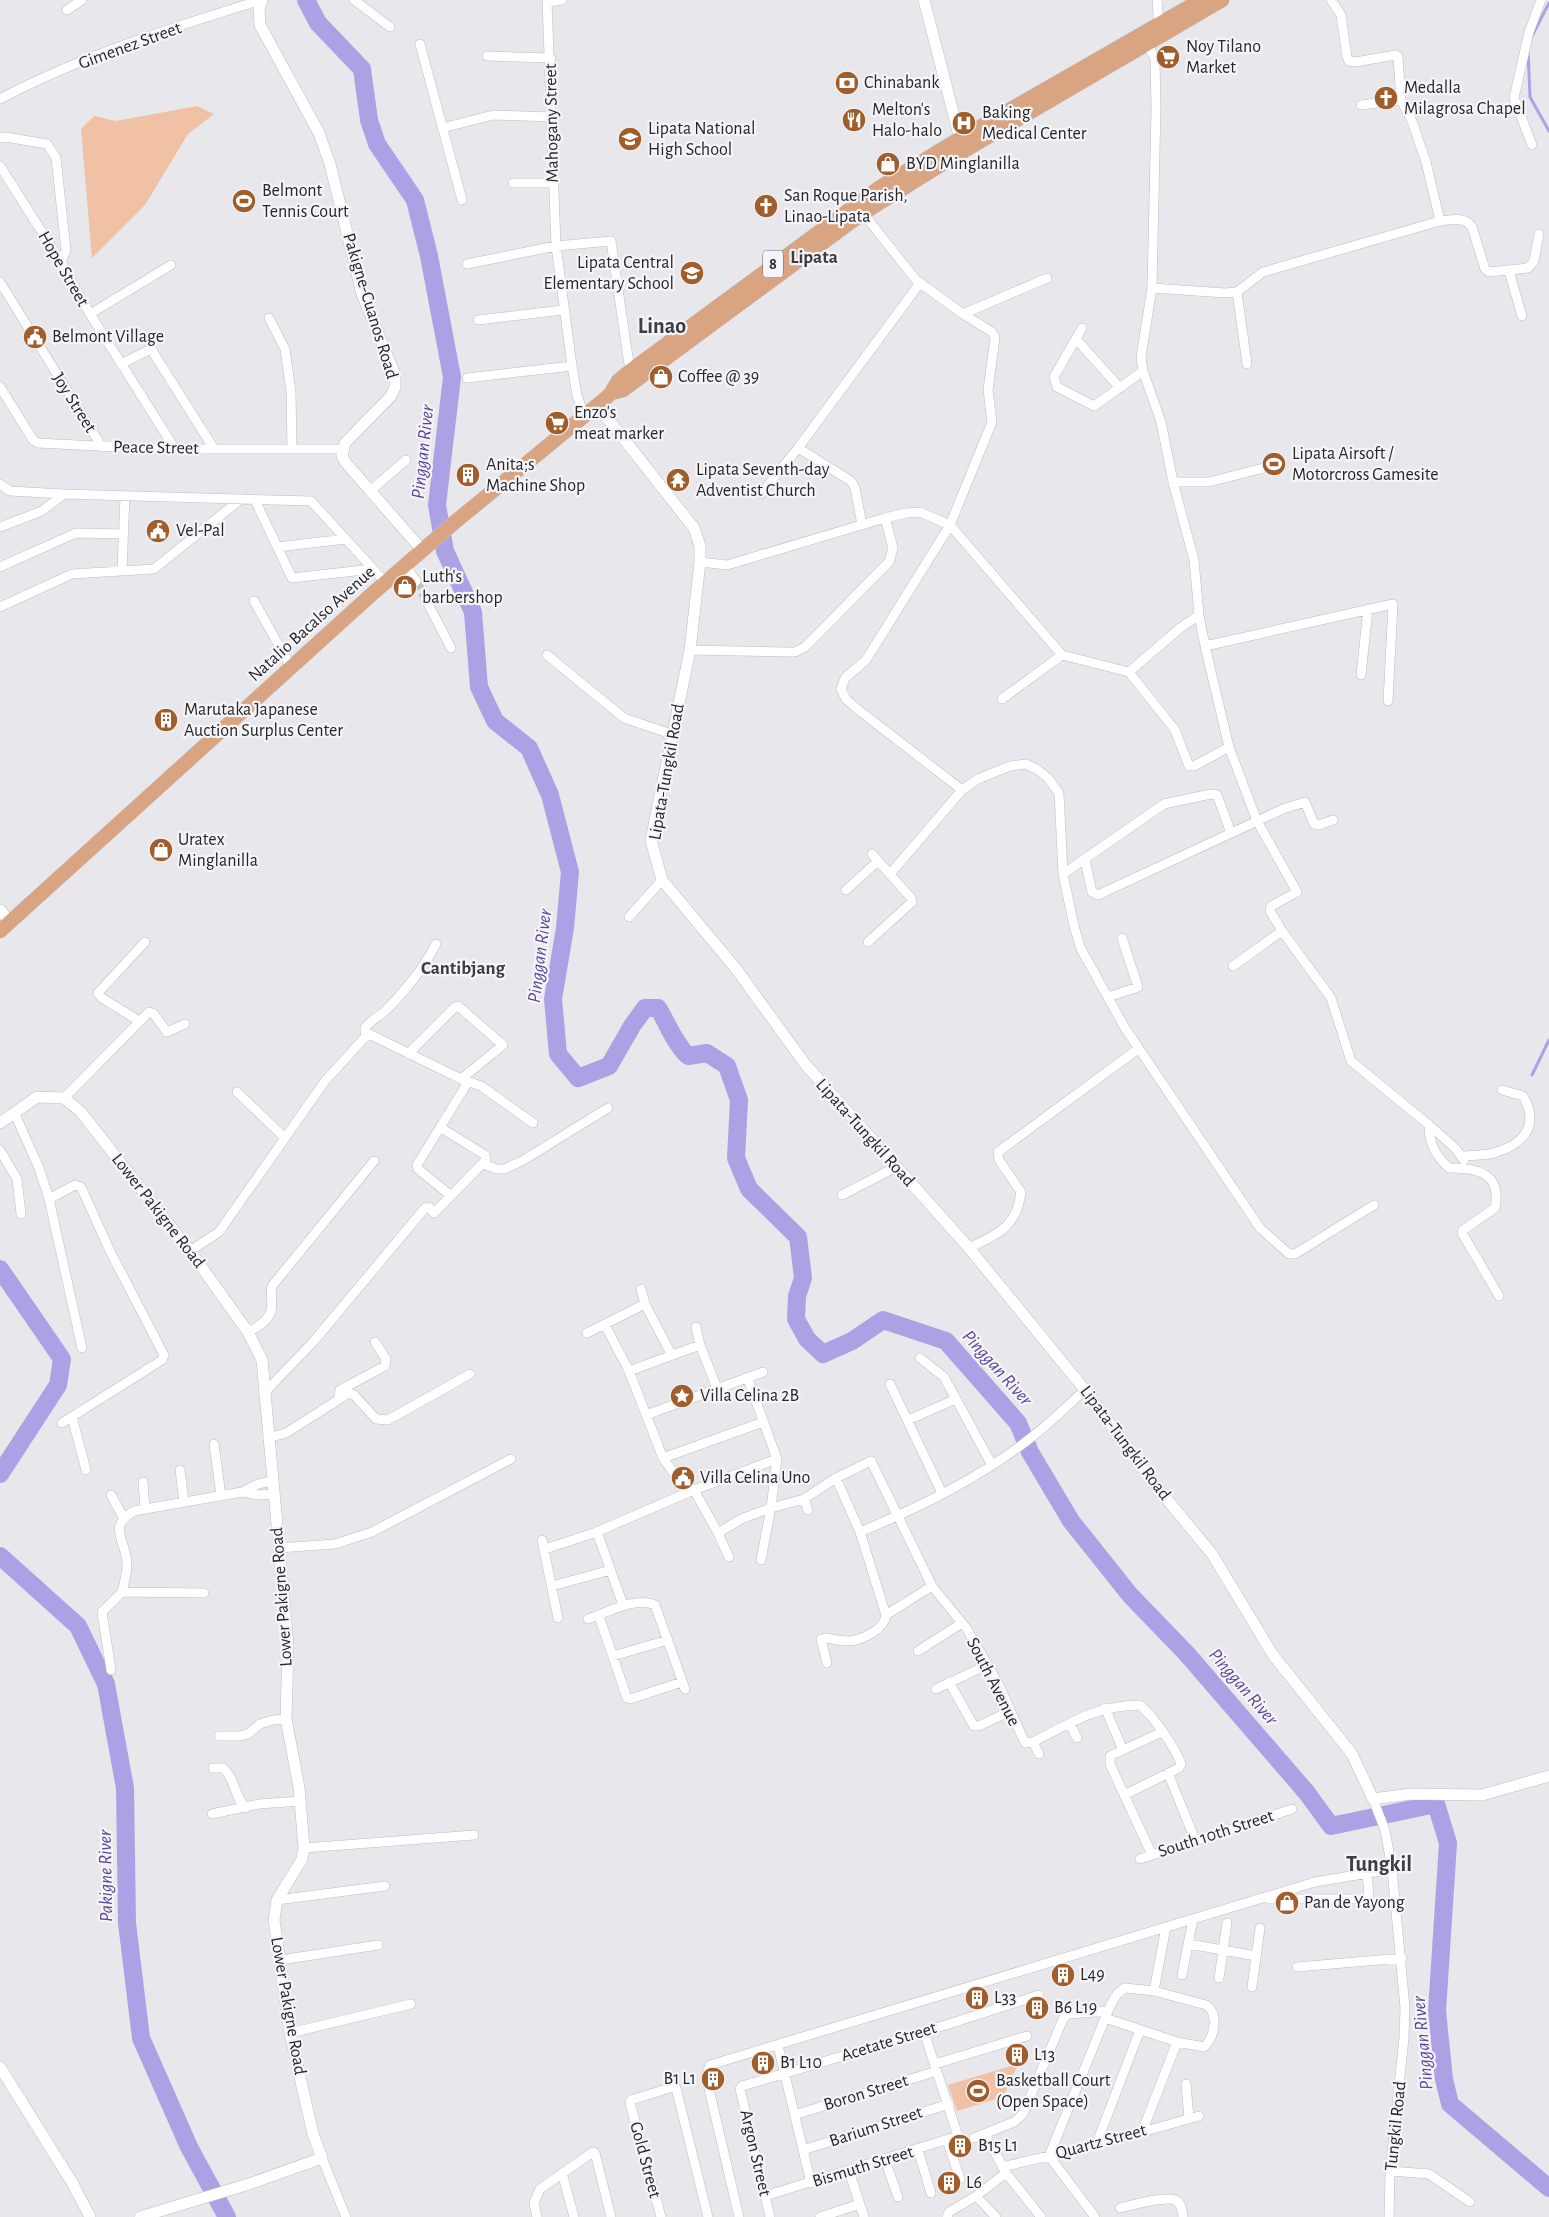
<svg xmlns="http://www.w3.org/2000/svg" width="1549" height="2217" viewBox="0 0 1549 2217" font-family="'Alegreya Sans',sans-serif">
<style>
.green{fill:#f0c1a4}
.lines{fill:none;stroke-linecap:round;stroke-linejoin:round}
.stream{stroke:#ada1e5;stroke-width:3}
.river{stroke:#ada1e5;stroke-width:18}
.minor-tunnel{stroke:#c1c0c4;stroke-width:9;stroke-dasharray:9 4.5;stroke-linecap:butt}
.minor-casing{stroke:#bebec2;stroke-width:10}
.tertiary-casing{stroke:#bebec2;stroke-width:12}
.trunk-casing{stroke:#c3c2c3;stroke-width:15}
.minor{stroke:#fff;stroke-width:9}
.tertiary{stroke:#fff;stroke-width:11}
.trunk{stroke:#d8a482;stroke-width:14}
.labels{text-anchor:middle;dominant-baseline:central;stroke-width:4.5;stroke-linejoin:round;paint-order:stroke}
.shield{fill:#f5f5f9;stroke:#656467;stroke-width:1}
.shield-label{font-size:16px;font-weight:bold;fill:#272628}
.street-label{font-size:18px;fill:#272628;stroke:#f5f5f9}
.poi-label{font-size:18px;fill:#272628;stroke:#f5f5f9;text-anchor:start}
.neighbourhood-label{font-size:19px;font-weight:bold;fill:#3d3d40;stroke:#f5f5f9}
.water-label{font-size:19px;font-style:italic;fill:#5a4697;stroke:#f5f5f9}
.district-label{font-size:22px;font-weight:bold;fill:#3d3d40;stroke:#f5f5f9}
</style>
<rect width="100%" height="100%" fill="#e8e7eb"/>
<path class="green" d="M197,106L214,114L188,134L145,205L92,258L81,129L94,116L116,121Z
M1018,2064L1003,2097L957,2111L948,2085Z"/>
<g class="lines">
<path class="stream" d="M1531,38L1549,3
M1528,51L1530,97L1549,131
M1532,1075L1549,1040"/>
<path class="river" d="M306,0L318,23L362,69L369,120L377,144L415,200L429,256L452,377L437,505L445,551L473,612L479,687L495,721L529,748L550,795L570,872L565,928L553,999L558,1054L578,1078L609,1066L632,1026L645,1008H658C668,1024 674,1043 688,1056L707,1053L727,1066L739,1100L736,1158L749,1189L798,1237L803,1278L797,1296L796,1319L807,1339L823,1354L852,1341L883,1320L946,1341L1018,1423L1030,1452L1071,1521L1130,1595L1187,1654L1307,1793L1331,1826L1436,1804L1448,1843L1437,2011L1444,2079L1450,2104L1549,2188
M0,1269L62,1359L58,1385L0,1474
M0,1556L78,1626L106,1684L125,1788L127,1923L141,2038L189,2147L227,2217"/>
<path class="minor-tunnel" d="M416,581L425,598"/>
<g class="minor-casing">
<path id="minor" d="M354,0L390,27
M547,0L556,246L572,366L577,395L584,415
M1157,0L1159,24
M1331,0L1341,15L1347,57L1349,61L1355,62L1396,55L1398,57L1401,100L1412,121L1426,162L1440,221
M548,2L562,0
M67,10L82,0
M1145,39L1155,59L1156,108L1152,288L1141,357L1143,371L1161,422L1173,482L1194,560L1199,615L1205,646L1229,747L1257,821L1297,892L1271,906L1270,911L1282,931L1331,998L1351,1061L1429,1125C1429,1144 1436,1156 1449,1168C1478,1167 1502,1174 1495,1208L1463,1230L1462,1233L1499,1296
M420,44L462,200
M487,56L551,58
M0,99C81,56 174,27 261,0
M1361,105L1401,100
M442,128L493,115L552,117
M0,138L5,137L47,144L56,158L66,250L61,262
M1532,145L1514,98L1529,32L1541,0
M0,166L61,262L90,314L175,449
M513,183H552
M863,213L916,280L963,314L992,332L995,338L988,390L992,422L950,525L866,660L845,678L841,689L846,699L856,708L962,790
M467,264L556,246L611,241L630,371
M1509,271L1522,316
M0,282L102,447
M1152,288L1225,293L1237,292L1263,272L1440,221C1451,220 1465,216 1472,227L1485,269L1489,272L1528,268L1534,261L1539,234
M1237,292L1247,364
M90,314L171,265
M963,314L1047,278
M269,318L285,349L291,392L292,449
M478,320L563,310
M1082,328L1054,377L1057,387L1094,406L1143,371
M1076,339L1120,388
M121,364L151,349L214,449
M467,378L572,366
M0,387L33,440L38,443L157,449H343
M798,448L851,481L855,488L862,525
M1173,482H1209L1271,466
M0,484L10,491L64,494L311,501L386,583
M370,491L406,460
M761,494L798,448L920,283
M255,500L292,578L373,569
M0,527L42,511L64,494
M277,547L346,539
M700,562L727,565L885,518L906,513L920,512L950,525L1062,655L1129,672L1180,628L1199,615
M405,566L416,581
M0,567L76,533L124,534
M122,571L125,496
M425,598L451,648
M254,601L291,667
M0,607L72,574L154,569L241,499
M1205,646L1393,604L1388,701
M690,650L786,652H795L805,647L889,562L893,548L885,518
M547,655L624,718L671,734
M1129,672L1175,730L1189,766H1194L1229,747
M1361,675L1368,609
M1002,699L1062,655
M1085,860L1092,892L1098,895L1283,809L1305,802L1314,824L1319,825L1333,820
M890,874L962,790L978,779L1010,766L1026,764L1038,770L1048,778L1059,793L1063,874L1074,926L1081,949L1125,1028L1260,1228L1289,1254H1295L1374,1205
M1063,874L1164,804L1211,794L1217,795L1231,833
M846,890L878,861
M629,917L662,880
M868,942L912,902L911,898L872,854
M436,944C424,968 403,994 383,1013C376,1018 370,1021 365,1028V1032L461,1079L481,1086L533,1123
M1233,966L1282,931
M1108,997L1138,987L1122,938
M139,1021L102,998L98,993L145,942
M408,1054L455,1007L458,1006L503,1045L461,1079
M237,1092L285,1138
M64,1098L149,1012L153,1013L167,1032L185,1024
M14,1112L39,1168L49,1199L82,1348
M1429,1125L1455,1148L1464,1160
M0,1150L17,1179L21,1214
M1461,1156C1472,1155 1487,1156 1497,1152C1526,1143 1539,1123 1523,1096L1502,1090
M483,1164L497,1169H504L522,1161L608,1108
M450,1195L418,1169L417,1165L468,1082
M842,1195L896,1167
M49,1199L75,1185L81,1187L110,1251L164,1355L162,1360L62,1423
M969,1248C998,1234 1017,1227 1021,1192L999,1160L998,1152L1134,1052
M190,1251L219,1232L325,1081L367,1035
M641,1289L645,1304L671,1354
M605,1325L629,1371L663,1458L676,1476L694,1490L718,1533L729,1557
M696,1327L700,1345L717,1388
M248,1332C256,1328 269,1320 271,1311C273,1303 270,1294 272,1286L374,1161
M587,1333L645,1304
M920,1358L944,1377L992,1465
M629,1371L700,1345
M748,1379L777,1459L771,1508L761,1560
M890,1384L942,1493
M264,1393L314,1341L425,1208L429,1207L434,1213L486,1160L485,1155L441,1128
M339,1397L340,1390L385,1366L386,1359L375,1342
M646,1415L763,1372
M72,1417L86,1470
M908,1420L956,1399
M268,1438L286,1433L349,1393L354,1395L376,1419L388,1420L470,1374
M214,1444L221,1496
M663,1458L763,1422
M180,1470L184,1502
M272,1481L258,1484L242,1492L259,1495L274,1494
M143,1482L145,1509
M111,1495L123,1517
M804,1499L808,1510
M597,1532L623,1605
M860,1532C920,1507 982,1477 1033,1436C1051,1422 1068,1405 1085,1390
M718,1533L741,1519L771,1508L804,1499L836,1478L871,1461L932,1586L967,1629L999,1685L1025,1743L1033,1742C1071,1723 1095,1706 1140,1705C1154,1717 1175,1747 1181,1764L1179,1768L1124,1795
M542,1540L558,1618
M279,1548L335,1544L372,1532L511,1459
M545,1549L594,1533L694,1490L777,1459
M552,1586L611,1570
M204,1593L122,1592C124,1583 127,1574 127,1565C127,1541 106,1527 134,1511L242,1492
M886,1615L932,1586
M599,1616L627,1698L630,1699L682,1682
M588,1619C607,1613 635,1596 655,1605L685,1689
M918,1651L962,1623
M613,1656L668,1640
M827,1663L821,1639L825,1638C833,1639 841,1641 849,1641C862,1640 885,1629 886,1615L860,1532L836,1478
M111,1670L102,1612L122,1592
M949,1682L974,1726H979L1010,1711
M936,1689L987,1665
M1105,1708L1123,1750
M1070,1724L1077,1738
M219,1736H239L248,1734L260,1724L273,1720L286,1719
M1033,1742L1039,1754
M213,1768H223C236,1779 233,1796 246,1808
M1168,1773L1196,1842
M1373,1799L1385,1830L1392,1869L1405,2008L1404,2038L1390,2171L1389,2217
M212,1814L259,1804L300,1801
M304,1848L474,1835
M1152,1855L1110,1764V1756L1162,1732
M1140,1859L1292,1809
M1269,1899H1367L1369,1897L1367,1873
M277,1900L385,1886
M1189,1944L1256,1956
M280,1960L378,1945
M1297,1967L1402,1958
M1182,1975L1193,1919
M1219,1978L1227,1923
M1252,1987L1260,1928
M1154,1991L1166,1927
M290,2033L411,2004
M778,2046L811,2183
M935,2064L1027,2036
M1186,2084L1189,2118
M794,2115L937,2071
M1142,2132L1177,2042
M985,2134L1006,2173L1041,2217
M974,2138L1014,2122L1023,2114L1063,2019L1068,2014L1108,2011
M947,2140L960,2179
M1096,2145L1140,2030
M803,2150L949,2104
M918,2150L931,2193
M322,2158L346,2217
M885,2160L898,2197
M1002,2167L1096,2145L1199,2116
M849,2171L864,2217
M1390,2171L1429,2174L1470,2202
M562,2173L574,2217
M765,2196L958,2136L924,2032
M976,2196L996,2217
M1120,2208C1132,2205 1164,2196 1175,2200C1182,2203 1182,2211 1183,2217
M537,2217L534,2203L540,2189L593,2152L595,2153L611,2217
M661,2217L630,2103L631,2100L673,2087L676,2088L708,2217
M739,2217L706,2076L710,2065L1315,1882L1392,1869
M770,2217L740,2089L742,2086L924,2032L1039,1995
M820,2217L860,2204
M947,2217L949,2212L976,2196L1006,2173
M1095,2217L1049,2156L1108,2011C1112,2002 1116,1993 1125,1988L1154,1991L1206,2005C1219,2013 1215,2037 1204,2047L1177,2042L1105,2018"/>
</g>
<g class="tertiary-casing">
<path id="tertiary" d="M262,0L259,9L260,25L319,133L330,164L362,294L395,375V387L391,396L345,443L342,456L346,463L423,551
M924,0L962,147
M597,405L694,528L700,546V562L690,650L651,840L662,880L737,970L805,1064L969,1248L1085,1390L1156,1486L1212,1554L1273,1655L1352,1754L1373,1799L1411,1794L1482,1795L1549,1776
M0,910L10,922
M0,1123L37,1097L64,1098L80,1111L190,1251L248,1332L262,1360L288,1645L286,1719L299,1787L304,1848L302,1859L277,1900L274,1920L290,2033L313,2134L322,2158L249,2184L140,2217
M0,2067L73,2184L90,2217"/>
</g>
<g class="trunk-casing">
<path id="trunk" d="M611,393L623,390L863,213L955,156L1222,0
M0,931L372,594L455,522L606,398L611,393L618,381L630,371L879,188L959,139L1201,0"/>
</g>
<use href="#minor" class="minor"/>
<use href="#tertiary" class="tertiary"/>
<use href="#trunk" class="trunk"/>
</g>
<defs>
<g id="supermarket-disc" transform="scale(1.25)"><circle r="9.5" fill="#a15e2d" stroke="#f5f5f9"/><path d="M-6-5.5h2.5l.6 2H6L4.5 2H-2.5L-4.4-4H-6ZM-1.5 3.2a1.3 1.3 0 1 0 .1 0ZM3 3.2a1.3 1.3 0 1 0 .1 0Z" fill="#fff"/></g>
<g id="bank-disc" transform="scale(1.25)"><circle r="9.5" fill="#a15e2d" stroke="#f5f5f9"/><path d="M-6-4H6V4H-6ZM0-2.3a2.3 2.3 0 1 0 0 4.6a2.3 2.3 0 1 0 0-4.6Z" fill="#fff"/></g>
<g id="church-disc" transform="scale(1.25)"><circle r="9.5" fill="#a15e2d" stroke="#f5f5f9"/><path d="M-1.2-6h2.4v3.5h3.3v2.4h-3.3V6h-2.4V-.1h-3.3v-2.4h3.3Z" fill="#fff"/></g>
<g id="restaurant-disc" transform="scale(1.25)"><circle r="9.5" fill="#a15e2d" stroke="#f5f5f9"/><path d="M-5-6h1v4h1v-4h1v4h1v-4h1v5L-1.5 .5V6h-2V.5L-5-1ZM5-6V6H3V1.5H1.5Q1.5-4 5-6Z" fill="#fff"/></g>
<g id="hospital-disc" transform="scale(1.25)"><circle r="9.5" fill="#a15e2d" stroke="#f5f5f9"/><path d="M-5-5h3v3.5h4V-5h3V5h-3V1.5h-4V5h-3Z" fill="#fff"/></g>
<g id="school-disc" transform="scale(1.25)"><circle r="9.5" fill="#a15e2d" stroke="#f5f5f9"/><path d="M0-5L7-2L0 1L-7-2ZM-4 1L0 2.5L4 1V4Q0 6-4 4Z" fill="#fff"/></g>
<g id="shop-disc" transform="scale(1.25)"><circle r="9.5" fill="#a15e2d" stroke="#f5f5f9"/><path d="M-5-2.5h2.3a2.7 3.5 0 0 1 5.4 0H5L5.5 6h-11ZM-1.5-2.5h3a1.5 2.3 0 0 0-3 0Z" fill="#fff"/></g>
<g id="stadium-disc" transform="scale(1.25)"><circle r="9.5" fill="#a15e2d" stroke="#f5f5f9"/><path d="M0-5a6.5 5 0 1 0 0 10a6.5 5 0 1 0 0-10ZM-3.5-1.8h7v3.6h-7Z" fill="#fff"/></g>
<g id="civic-disc" transform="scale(1.25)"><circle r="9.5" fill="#a15e2d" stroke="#f5f5f9"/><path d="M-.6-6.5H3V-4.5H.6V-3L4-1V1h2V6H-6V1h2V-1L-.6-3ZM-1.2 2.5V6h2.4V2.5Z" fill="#fff"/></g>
<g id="building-disc" transform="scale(1.25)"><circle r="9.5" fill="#a15e2d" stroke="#f5f5f9"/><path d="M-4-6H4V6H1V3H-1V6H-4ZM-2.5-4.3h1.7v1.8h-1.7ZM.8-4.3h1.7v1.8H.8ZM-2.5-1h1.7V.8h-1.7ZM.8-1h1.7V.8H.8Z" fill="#fff"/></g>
<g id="temple-disc" transform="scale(1.25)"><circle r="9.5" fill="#a15e2d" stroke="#f5f5f9"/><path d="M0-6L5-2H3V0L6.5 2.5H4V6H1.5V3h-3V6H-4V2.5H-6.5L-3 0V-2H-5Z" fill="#fff"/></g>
<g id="sight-disc" transform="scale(1.25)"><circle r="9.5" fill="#a15e2d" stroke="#f5f5f9"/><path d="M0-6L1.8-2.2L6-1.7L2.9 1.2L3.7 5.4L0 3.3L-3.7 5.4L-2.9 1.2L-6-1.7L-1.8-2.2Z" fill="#fff"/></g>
</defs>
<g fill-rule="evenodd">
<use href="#supermarket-disc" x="1168" y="57"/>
<use href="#bank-disc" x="847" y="83"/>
<use href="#church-disc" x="1386" y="98"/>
<use href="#restaurant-disc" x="854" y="120"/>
<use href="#hospital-disc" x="964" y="123"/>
<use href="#school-disc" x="630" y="139"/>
<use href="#shop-disc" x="888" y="164"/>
<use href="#stadium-disc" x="244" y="201"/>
<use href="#church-disc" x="766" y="206"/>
<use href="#school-disc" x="692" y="273"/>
<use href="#civic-disc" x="35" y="337"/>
<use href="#shop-disc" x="661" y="377"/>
<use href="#supermarket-disc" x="557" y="423"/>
<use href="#stadium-disc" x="1274" y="464"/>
<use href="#building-disc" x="468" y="475"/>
<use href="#temple-disc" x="678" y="480"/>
<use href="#civic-disc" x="158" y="531"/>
<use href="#shop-disc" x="405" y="587"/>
<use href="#building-disc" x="166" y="720"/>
<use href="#shop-disc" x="161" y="850"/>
<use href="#sight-disc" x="682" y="1396"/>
<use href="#civic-disc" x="683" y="1478"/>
<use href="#shop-disc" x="1287" y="1903"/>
<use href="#building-disc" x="1063" y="1975"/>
<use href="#building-disc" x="977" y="1998"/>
<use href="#building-disc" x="1037" y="2008"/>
<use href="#building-disc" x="1017" y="2055"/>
<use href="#building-disc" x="763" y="2063"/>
<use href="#building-disc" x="713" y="2079"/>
<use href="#stadium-disc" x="978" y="2091"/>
<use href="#building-disc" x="960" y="2146"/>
<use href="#building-disc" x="949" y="2183"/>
</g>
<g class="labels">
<rect class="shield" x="763" y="250.5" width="20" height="27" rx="4"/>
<g class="shield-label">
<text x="773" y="264">8</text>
</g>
<g class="street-label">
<text transform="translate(130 46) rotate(-20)">Gimenez Street</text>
<text transform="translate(552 123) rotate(-91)">Mahogany Street</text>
<text transform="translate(63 269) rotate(60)">Hope Street</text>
<text transform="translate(370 306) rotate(73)">Pakigne-Cuanos Road</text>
<text transform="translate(74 403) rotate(58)">Joy Street</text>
<text transform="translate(156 448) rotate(1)">Peace Street</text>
<text transform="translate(312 624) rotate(-42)">Natalio Bacalso Avenue</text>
<text transform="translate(667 772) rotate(-80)">Lipata-Tungkil Road</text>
<text transform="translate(865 1133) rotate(48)">Lipata-Tungkil Road</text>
<text transform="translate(158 1211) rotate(52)">Lower Pakigne Road</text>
<text transform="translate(1125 1443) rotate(53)">Lipata-Tungkil Road</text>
<text transform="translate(282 1597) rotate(-94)">Lower Pakigne Road</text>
<text transform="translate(993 1682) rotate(63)">South Avenue</text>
<text transform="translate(1216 1834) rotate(-18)">South 10th Street</text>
<text transform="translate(288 2006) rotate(80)">Lower Pakigne Road</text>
<text transform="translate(889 2042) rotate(-17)">Acetate Street</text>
<text transform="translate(866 2093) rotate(-17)">Boron Street</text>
<text transform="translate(1396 2126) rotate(-84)">Tungkil Road</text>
<text transform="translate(876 2127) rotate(-18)">Barium Street</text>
<text transform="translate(1101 2142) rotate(-15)">Quartz Street</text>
<text transform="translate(755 2153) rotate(77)">Argon Street</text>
<text transform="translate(645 2160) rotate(75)">Gold Street</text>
<text transform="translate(863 2167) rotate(-17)">Bismuth Street</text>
</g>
<g class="poi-label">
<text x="1186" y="47">Noy Tilano<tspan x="1186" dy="21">Market</tspan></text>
<text x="864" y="83">Chinabank</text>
<text x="1404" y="88">Medalla<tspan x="1404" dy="21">Milagrosa Chapel</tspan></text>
<text x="872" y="110">Melton's<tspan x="872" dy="21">Halo-halo</tspan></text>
<text x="982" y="113">Baking<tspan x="982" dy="21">Medical Center</tspan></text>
<text x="648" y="129">Lipata National<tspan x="648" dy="21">High School</tspan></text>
<text x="906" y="164">BYD Minglanilla</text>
<text x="262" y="191">Belmont<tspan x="262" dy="21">Tennis Court</tspan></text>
<text x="784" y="196">San Roque Parish,<tspan x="784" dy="21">Linao-Lipata</tspan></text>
<text x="674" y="263" text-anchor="end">Lipata Central<tspan x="674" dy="21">Elementary School</tspan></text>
<text x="52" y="337">Belmont Village</text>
<text x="678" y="377">Coffee @ 39</text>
<text x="574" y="413">Enzo's<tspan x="574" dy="21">meat marker</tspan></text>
<text x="1292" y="454">Lipata Airsoft /<tspan x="1292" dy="21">Motorcross Gamesite</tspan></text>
<text x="486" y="465">Anita;s<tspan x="486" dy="21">Machine Shop</tspan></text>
<text x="696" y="470">Lipata Seventh-day<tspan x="696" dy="21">Adventist Church</tspan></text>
<text x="176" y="531">Vel-Pal</text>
<text x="422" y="577">Luth's<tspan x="422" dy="21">barbershop</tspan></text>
<text x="184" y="710">Marutaka Japanese<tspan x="184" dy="21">Auction Surplus Center</tspan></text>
<text x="178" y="840">Uratex<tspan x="178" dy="21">Minglanilla</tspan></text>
<text x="700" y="1396">Villa Celina 2B</text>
<text x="700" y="1478">Villa Celina Uno</text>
<text x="1304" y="1903">Pan de Yayong</text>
<text x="1080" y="1975">L49</text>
<text x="994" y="1998">L33</text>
<text x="1054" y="2008">B6 L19</text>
<text x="1034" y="2055">L13</text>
<text x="780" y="2063">B1 L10</text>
<text x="696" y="2079" text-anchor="end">B1 L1</text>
<text x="996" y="2081">Basketball Court<tspan x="996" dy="21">(Open Space)</tspan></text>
<text x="978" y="2146">B15 L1</text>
<text x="966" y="2183">L6</text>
</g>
<g class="neighbourhood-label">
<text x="814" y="257">Lipata</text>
<text x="463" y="968">Cantibjang</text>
</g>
<g class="water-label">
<text transform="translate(423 452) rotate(-84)">Pinggan River</text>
<text transform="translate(540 956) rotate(-83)">Pinggan River</text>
<text transform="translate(997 1368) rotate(48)">Pinggan River</text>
<text transform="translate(1243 1687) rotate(49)">Pinggan River</text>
<text transform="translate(106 1876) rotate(-91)">Pakigne River</text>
<text transform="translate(1423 2043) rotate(-95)">Pinggan River</text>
</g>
<g class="district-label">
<text x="662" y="326">Linao</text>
<text x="1379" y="1864">Tungkil</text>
</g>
</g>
</svg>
